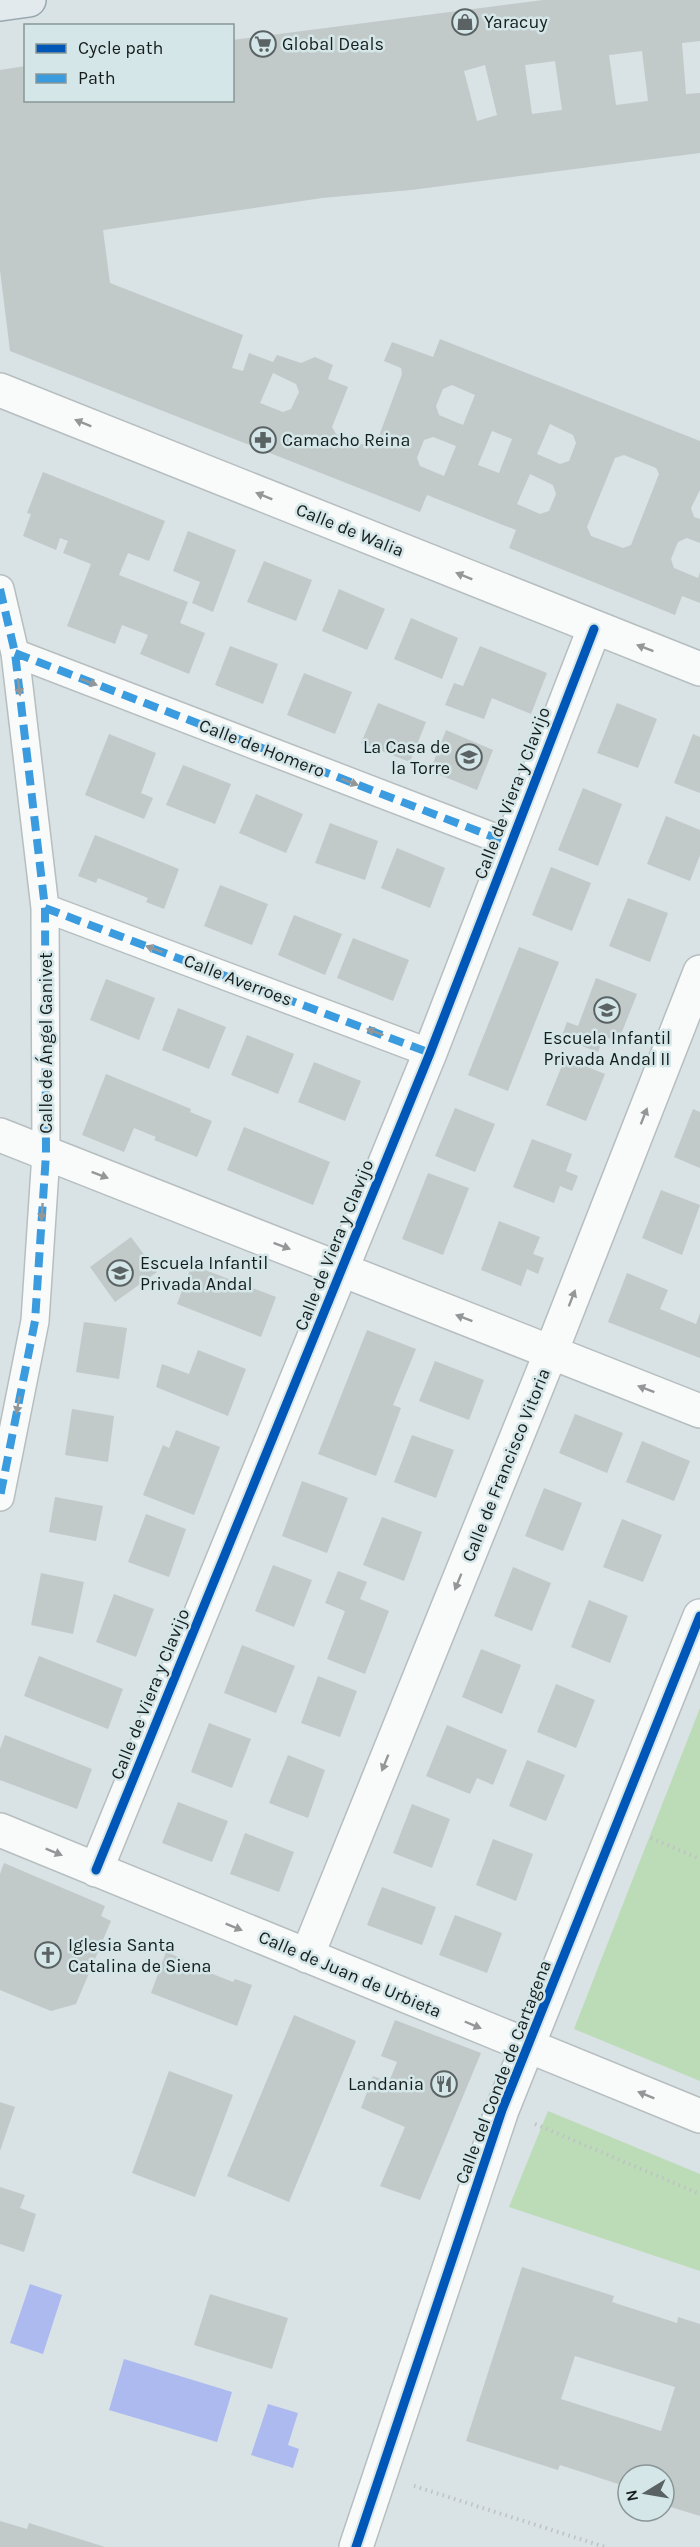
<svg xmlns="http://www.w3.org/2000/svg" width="700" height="2547" viewBox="0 0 700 2547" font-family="Karla,sans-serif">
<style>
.green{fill:#bcdcb8}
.water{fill:#acbaf0}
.building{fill:#c2c9c9;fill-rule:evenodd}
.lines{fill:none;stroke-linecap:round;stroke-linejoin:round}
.pedestrian-casing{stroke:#b7bebf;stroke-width:30}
.minor-casing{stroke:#b7bebf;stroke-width:36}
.primary-casing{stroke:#99a8b0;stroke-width:36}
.path{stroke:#bfc2c3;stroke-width:4;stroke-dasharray:1.5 4.5;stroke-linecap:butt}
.pedestrian{stroke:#f9fbfb;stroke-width:27}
.minor{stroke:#f9fbfb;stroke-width:33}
.primary{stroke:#e2eaee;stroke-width:33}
.quiet{stroke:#3b9bdf;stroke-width:8;stroke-dasharray:15 8;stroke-linecap:butt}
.cycleway-casing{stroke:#d4e6e8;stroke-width:13}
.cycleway{stroke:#0057b8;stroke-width:9}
.oneway{fill:#939797}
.labels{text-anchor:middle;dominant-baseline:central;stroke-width:5;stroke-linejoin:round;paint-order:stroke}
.poi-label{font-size:18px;fill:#161d1d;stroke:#d4e6e8;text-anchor:start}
.street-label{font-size:18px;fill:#161d1d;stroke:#d4e6e8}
</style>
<rect width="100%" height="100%" fill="#d9e2e4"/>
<path class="green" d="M700,1708V2081L574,2029Z
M548,2111L700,2174V2271L509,2207Z"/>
<path class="water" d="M30,2284L62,2295L43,2354L10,2343Z
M124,2359L232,2392L217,2442L109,2410Z
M268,2404L298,2413L288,2445L299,2449L293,2468L251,2455Z"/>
<path class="building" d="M543,0H700V41L682,43L686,94L700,93V153L411,190L322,198L103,230L110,283L243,335L232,368L243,371L249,353L273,362L277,355L301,363L315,357L333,365L328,379L348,387L332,427L336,434L367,446L376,444L402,374L401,368L384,361L392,342L433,357L440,339L700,441V490L691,508L694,517L700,519V543L687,538L678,542L671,559L674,568L698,578L700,572V603L682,596L675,615L509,548L516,530L470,512L427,495L420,512L10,351L0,270V70L26,66V100H232V40ZM642,51L648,101L616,105L609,55ZM555,61L562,110L532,114L525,65ZM485,65L497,115L477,121L464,71ZM273,373L296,384L299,392L291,409L283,412L260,403ZM452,385L475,395L463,425L439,415L436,406L443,389ZM550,424L573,435L576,443L569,461L560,464L537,454ZM492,431L512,439L499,473L478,465ZM433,437L456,446L444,476L420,466L417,458L424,440ZM624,455L656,468L659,474L631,545L623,548L591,536L587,527L615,458ZM530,474L553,485L556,494L549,511L540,514L517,504Z
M43,472L165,521L149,561L128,553L119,575L188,602L180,623L205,633L189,674L140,654L148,635L122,625L115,644L67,626L91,564L63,553L68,541L60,538L56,550L23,536L31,514L27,513Z
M188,531L236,550L213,612L192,603L200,582L173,571Z
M264,561L312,580L296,621L247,602Z
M339,589L385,609L367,650L322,631Z
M411,618L458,638L442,679L394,659Z
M230,646L278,664L263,704L215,685Z
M480,646L547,673L531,714L492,698L484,719L445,705L454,683L463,686Z
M304,673L352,692L335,734L287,715Z
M378,703L426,722L410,762L361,743Z
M617,703L657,719L638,768L597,753Z
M446,730L493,750L477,790L430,771Z
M109,734L156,753L141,793L153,798L144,819L85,795Z
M693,734L700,737V793L674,783Z
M183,765L231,784L215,824L166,805Z
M583,788L622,804L598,866L558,850Z
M256,794L303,814L286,853L239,833Z
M666,816L700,830V855L690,881L647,864Z
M330,823L378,841L365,880L315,863Z
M95,835L179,869L164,909L146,902L148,898L98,878L96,883L78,876Z
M397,848L445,868L430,908L381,888Z
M551,867L591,883L572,931L532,915Z
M220,885L268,904L252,945L204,926Z
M628,898L668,913L650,962L609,946Z
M294,915L342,934L325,975L278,955Z
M353,938L409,960L393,1001L337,978Z
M519,947L559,962L508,1091L468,1075Z
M596,978L637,994L618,1042L604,1036L598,1052L561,1038L567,1022L578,1026Z
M106,979L155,998L139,1040L90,1020Z
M178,1008L226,1027L209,1069L162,1050Z
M247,1035L294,1054L278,1094L231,1075Z
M565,1058L605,1074L586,1121L546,1105Z
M314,1062L361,1081L345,1121L298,1102Z
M106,1074L191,1109L190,1112L212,1121L197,1157L154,1140L156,1137L134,1128L124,1152L82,1135Z
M455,1108L495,1124L475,1172L435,1156Z
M693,1109L700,1112V1168L674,1157Z
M244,1127L330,1162L313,1205L227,1170Z
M532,1139L572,1154L566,1171L578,1176L572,1191L560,1186L554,1203L513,1187Z
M428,1173L469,1188L443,1255L402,1239Z
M661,1190L700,1205L682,1255L642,1238Z
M499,1221L540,1237L533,1254L544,1258L538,1274L527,1269L521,1286L481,1270Z
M131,1237L157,1272L115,1302L90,1267Z
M192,1265L276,1297L261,1337L177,1304Z
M627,1273L668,1290L660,1309L696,1324L700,1313V1358L608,1322Z
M84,1322L127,1328L119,1379L76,1372Z
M367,1330L416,1349L393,1405L401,1408L376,1476L318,1454Z
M198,1350L246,1369L228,1416L156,1387L162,1364L189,1374Z
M435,1361L484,1380L469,1420L419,1401Z
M72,1409L114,1416L108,1462L65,1455Z
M575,1414L623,1433L607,1473L559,1453Z
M176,1430L220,1447L194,1515L143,1495L163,1445L169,1448Z
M412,1435L454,1450L436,1498L394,1482Z
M642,1441L690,1461L674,1501L626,1482Z
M302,1481L348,1498L327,1553L282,1536Z
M544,1488L582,1503L563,1551L525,1536Z
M55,1497L103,1506L96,1541L49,1532Z
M146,1514L186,1529L169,1577L128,1562Z
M382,1517L422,1532L404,1581L363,1565Z
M622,1519L662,1535L643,1582L603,1567Z
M273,1565L312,1580L294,1627L255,1611Z
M513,1567L551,1583L532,1631L494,1616Z
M338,1571L367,1582L360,1599L389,1611L365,1674L327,1659L345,1611L325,1603Z
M41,1573L84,1582L73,1634L31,1625Z
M114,1594L154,1609L136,1657L96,1642Z
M589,1600L628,1616L610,1663L571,1647Z
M242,1645L295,1666L276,1713L224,1693Z
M481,1649L521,1665L502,1714L462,1697Z
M39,1656L123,1689L108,1729L24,1696Z
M318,1676L357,1691L340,1737L301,1723Z
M556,1684L595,1700L576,1748L537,1732Z
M209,1723L251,1739L232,1788L191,1772Z
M447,1725L507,1750L493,1785L477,1778L470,1794L426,1776Z
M5,1735L92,1769L77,1809L0,1780V1749Z
M288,1755L325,1770L308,1818L269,1803Z
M527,1760L565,1775L546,1821L509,1806Z
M178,1802L228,1821L212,1862L162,1843Z
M412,1804L450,1819L432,1868L393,1853Z
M245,1833L294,1852L279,1892L230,1874Z
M493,1839L533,1854L516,1901L476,1885Z
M4,1863L105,1906L101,1916L111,1921L76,2004L51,2011L0,1990V1874Z
M382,1887L436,1907L422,1945L367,1925Z
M455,1915L502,1933L487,1973L439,1955Z
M166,1952L183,1959L182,1962L233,1982L235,1979L252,1985L237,2026L151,1993Z
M294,2015L356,2041L289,2202L227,2176Z
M395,2020L481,2053L420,2200L380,2186L405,2127L361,2108L373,2076L389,2082L397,2062L381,2056Z
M169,2071L233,2095L195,2197L132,2173Z
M0,2102L15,2107L0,2151Z
M0,2187L25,2195L20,2208L36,2214L24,2252L0,2244Z
M522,2267L614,2296L612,2302L677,2323L678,2317L700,2324V2516L664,2505V2475H628V2493L622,2492L624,2486L591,2475L560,2465L558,2470L466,2441ZM575,2356L675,2387L661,2431L561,2399Z
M210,2294L288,2318L272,2369L194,2345Z
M0,2521L27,2529L29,2523L105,2547H0Z"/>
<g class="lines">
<g class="pedestrian-casing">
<path id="pedestrian" d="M0,589L15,653L45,908L46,1154L35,1321L0,1497
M15,653L509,843
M45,908L430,1053"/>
</g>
<g class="minor-casing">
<path id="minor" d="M0,390L700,669
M0,1135L700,1411
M0,1830L700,2116
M96,1870L430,1053L594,629
M307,1956L551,1352L700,972
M356,2547L502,2110L700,1616"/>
</g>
<g class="primary-casing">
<path id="primary" d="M0,4L29,0"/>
</g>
<path class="path" d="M651,1838L700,1859
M535,2124L700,2194
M414,2486L605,2547"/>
<use href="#pedestrian" class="pedestrian"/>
<use href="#minor" class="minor"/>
<use href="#primary" class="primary"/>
<path class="quiet" d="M0,589L15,653L45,908L46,1154L35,1321L0,1497
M15,653L509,843
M45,908L430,1053"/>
<g class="cycleway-casing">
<path id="cycleway" d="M96,1870L430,1053L594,629
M356,2547L502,2110L700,1616"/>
</g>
<use href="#cycleway" class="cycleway"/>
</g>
<defs><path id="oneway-solid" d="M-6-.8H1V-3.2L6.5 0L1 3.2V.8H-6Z" transform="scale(1.5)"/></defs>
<g class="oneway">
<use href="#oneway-solid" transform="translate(83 423) rotate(-158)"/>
<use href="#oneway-solid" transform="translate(264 496) rotate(-158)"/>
<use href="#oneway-solid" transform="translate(464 576) rotate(-158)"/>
<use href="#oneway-solid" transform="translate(645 648) rotate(-159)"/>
<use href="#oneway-solid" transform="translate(89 682) rotate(21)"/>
<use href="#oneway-solid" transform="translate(19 687) rotate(83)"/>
<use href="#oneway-solid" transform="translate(350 782) rotate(21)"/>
<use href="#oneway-solid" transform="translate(154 949) rotate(-159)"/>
<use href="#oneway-solid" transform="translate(375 1032) rotate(-159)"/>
<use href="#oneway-solid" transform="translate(644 1116) rotate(-69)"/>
<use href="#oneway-solid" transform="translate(100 1175) rotate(21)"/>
<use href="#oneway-solid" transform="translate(42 1212) rotate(94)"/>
<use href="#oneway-solid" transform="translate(282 1246) rotate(21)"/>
<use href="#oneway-solid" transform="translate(572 1298) rotate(-69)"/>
<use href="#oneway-solid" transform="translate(464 1318) rotate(-159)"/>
<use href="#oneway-solid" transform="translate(646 1389) rotate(-159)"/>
<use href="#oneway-solid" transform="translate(18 1405) rotate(101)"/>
<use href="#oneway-solid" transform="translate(458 1582) rotate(112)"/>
<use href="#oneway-solid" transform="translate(385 1763) rotate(112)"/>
<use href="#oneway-solid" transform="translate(54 1852) rotate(22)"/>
<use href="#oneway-solid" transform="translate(234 1927) rotate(22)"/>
<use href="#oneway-solid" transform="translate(473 2025) rotate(23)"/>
<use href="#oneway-solid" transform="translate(646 2095) rotate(-158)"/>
</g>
<defs>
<g id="shop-ring" transform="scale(1.35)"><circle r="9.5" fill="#d4e6e8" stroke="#5a6263" stroke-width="1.5"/><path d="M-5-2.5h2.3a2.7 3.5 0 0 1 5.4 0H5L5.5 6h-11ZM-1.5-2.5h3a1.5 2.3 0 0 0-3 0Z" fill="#5a6263"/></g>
<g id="supermarket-ring" transform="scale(1.35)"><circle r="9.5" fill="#d4e6e8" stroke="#5a6263" stroke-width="1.5"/><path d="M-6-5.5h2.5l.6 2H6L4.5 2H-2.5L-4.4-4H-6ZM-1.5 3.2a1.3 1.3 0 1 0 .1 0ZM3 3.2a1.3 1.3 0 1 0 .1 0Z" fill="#5a6263"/></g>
<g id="pharmacy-ring" transform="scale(1.35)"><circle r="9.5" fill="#d4e6e8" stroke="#5a6263" stroke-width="1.5"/><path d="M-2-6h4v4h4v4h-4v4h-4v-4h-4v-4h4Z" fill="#5a6263"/></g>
<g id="school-ring" transform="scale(1.35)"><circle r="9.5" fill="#d4e6e8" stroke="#5a6263" stroke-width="1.5"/><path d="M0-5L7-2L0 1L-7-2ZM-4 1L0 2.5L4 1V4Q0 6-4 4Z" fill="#5a6263"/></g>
<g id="church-ring" transform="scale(1.35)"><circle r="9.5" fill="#d4e6e8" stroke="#5a6263" stroke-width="1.5"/><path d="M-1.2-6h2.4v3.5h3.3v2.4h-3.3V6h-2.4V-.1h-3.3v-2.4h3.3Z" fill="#5a6263"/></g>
<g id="restaurant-ring" transform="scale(1.35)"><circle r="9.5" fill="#d4e6e8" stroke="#5a6263" stroke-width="1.5"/><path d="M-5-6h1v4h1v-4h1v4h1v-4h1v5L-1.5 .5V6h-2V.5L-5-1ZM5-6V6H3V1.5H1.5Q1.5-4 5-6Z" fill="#5a6263"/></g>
</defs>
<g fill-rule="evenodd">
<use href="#shop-ring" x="465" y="22"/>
<use href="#supermarket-ring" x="263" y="44"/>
<use href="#pharmacy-ring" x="263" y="440"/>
<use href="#school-ring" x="469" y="757"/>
<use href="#school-ring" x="607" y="1010"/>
<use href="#school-ring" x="120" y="1273"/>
<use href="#church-ring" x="48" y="1955"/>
<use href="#restaurant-ring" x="444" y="2084"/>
</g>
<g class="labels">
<g class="poi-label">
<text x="484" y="22">Yaracuy</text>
<text x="282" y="44">Global Deals</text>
<text x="282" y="440">Camacho Reina</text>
<text x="450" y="747" text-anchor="end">La Casa de<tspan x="450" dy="21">la Torre</tspan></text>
<text x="607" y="1038" text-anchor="middle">Escuela Infantil<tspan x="607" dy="21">Privada Andal II</tspan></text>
<text x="140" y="1263">Escuela Infantil<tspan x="140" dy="21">Privada Andal</tspan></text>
<text x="68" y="1945">Iglesia Santa<tspan x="68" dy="21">Catalina de Siena</tspan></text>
<text x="424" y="2084" text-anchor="end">Landania</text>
</g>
<g class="street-label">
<text transform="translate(350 530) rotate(22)">Calle de Walia</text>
<text transform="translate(262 748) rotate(21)">Calle de Homero</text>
<text transform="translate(512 793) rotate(-69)">Calle de Viera y Clavijo</text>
<text transform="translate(238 980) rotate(21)">Calle Averroes</text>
<text transform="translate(46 1043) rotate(-90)">Calle de Ángel Ganivet</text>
<text transform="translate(334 1245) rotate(-68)">Calle de Viera y Clavijo</text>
<text transform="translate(506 1465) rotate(-68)">Calle de Francisco Vitoria</text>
<text transform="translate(150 1694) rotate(-68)">Calle de Viera y Clavijo</text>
<text transform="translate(350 1974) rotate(23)">Calle de Juan de Urbieta</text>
<text transform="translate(503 2072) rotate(-69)">Calle del Conde de Cartagena</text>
</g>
</g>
<rect x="24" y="24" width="210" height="78" fill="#d4e6e8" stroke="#889697" stroke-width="1.5"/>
<rect x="36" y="44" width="30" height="9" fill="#0057b8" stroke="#889697" stroke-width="1.5"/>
<text x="78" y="54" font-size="18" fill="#161d1d">Cycle path</text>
<rect x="36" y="74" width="30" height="9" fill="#3b9bdf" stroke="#889697" stroke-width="1.5"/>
<text x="78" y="84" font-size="18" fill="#161d1d">Path</text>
<g transform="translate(646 2493) rotate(259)"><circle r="28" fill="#d4e6e8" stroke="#889697" stroke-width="1.5"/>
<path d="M0-4.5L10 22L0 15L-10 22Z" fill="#5a6263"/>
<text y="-9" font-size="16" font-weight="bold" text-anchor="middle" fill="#161d1d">N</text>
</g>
</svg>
